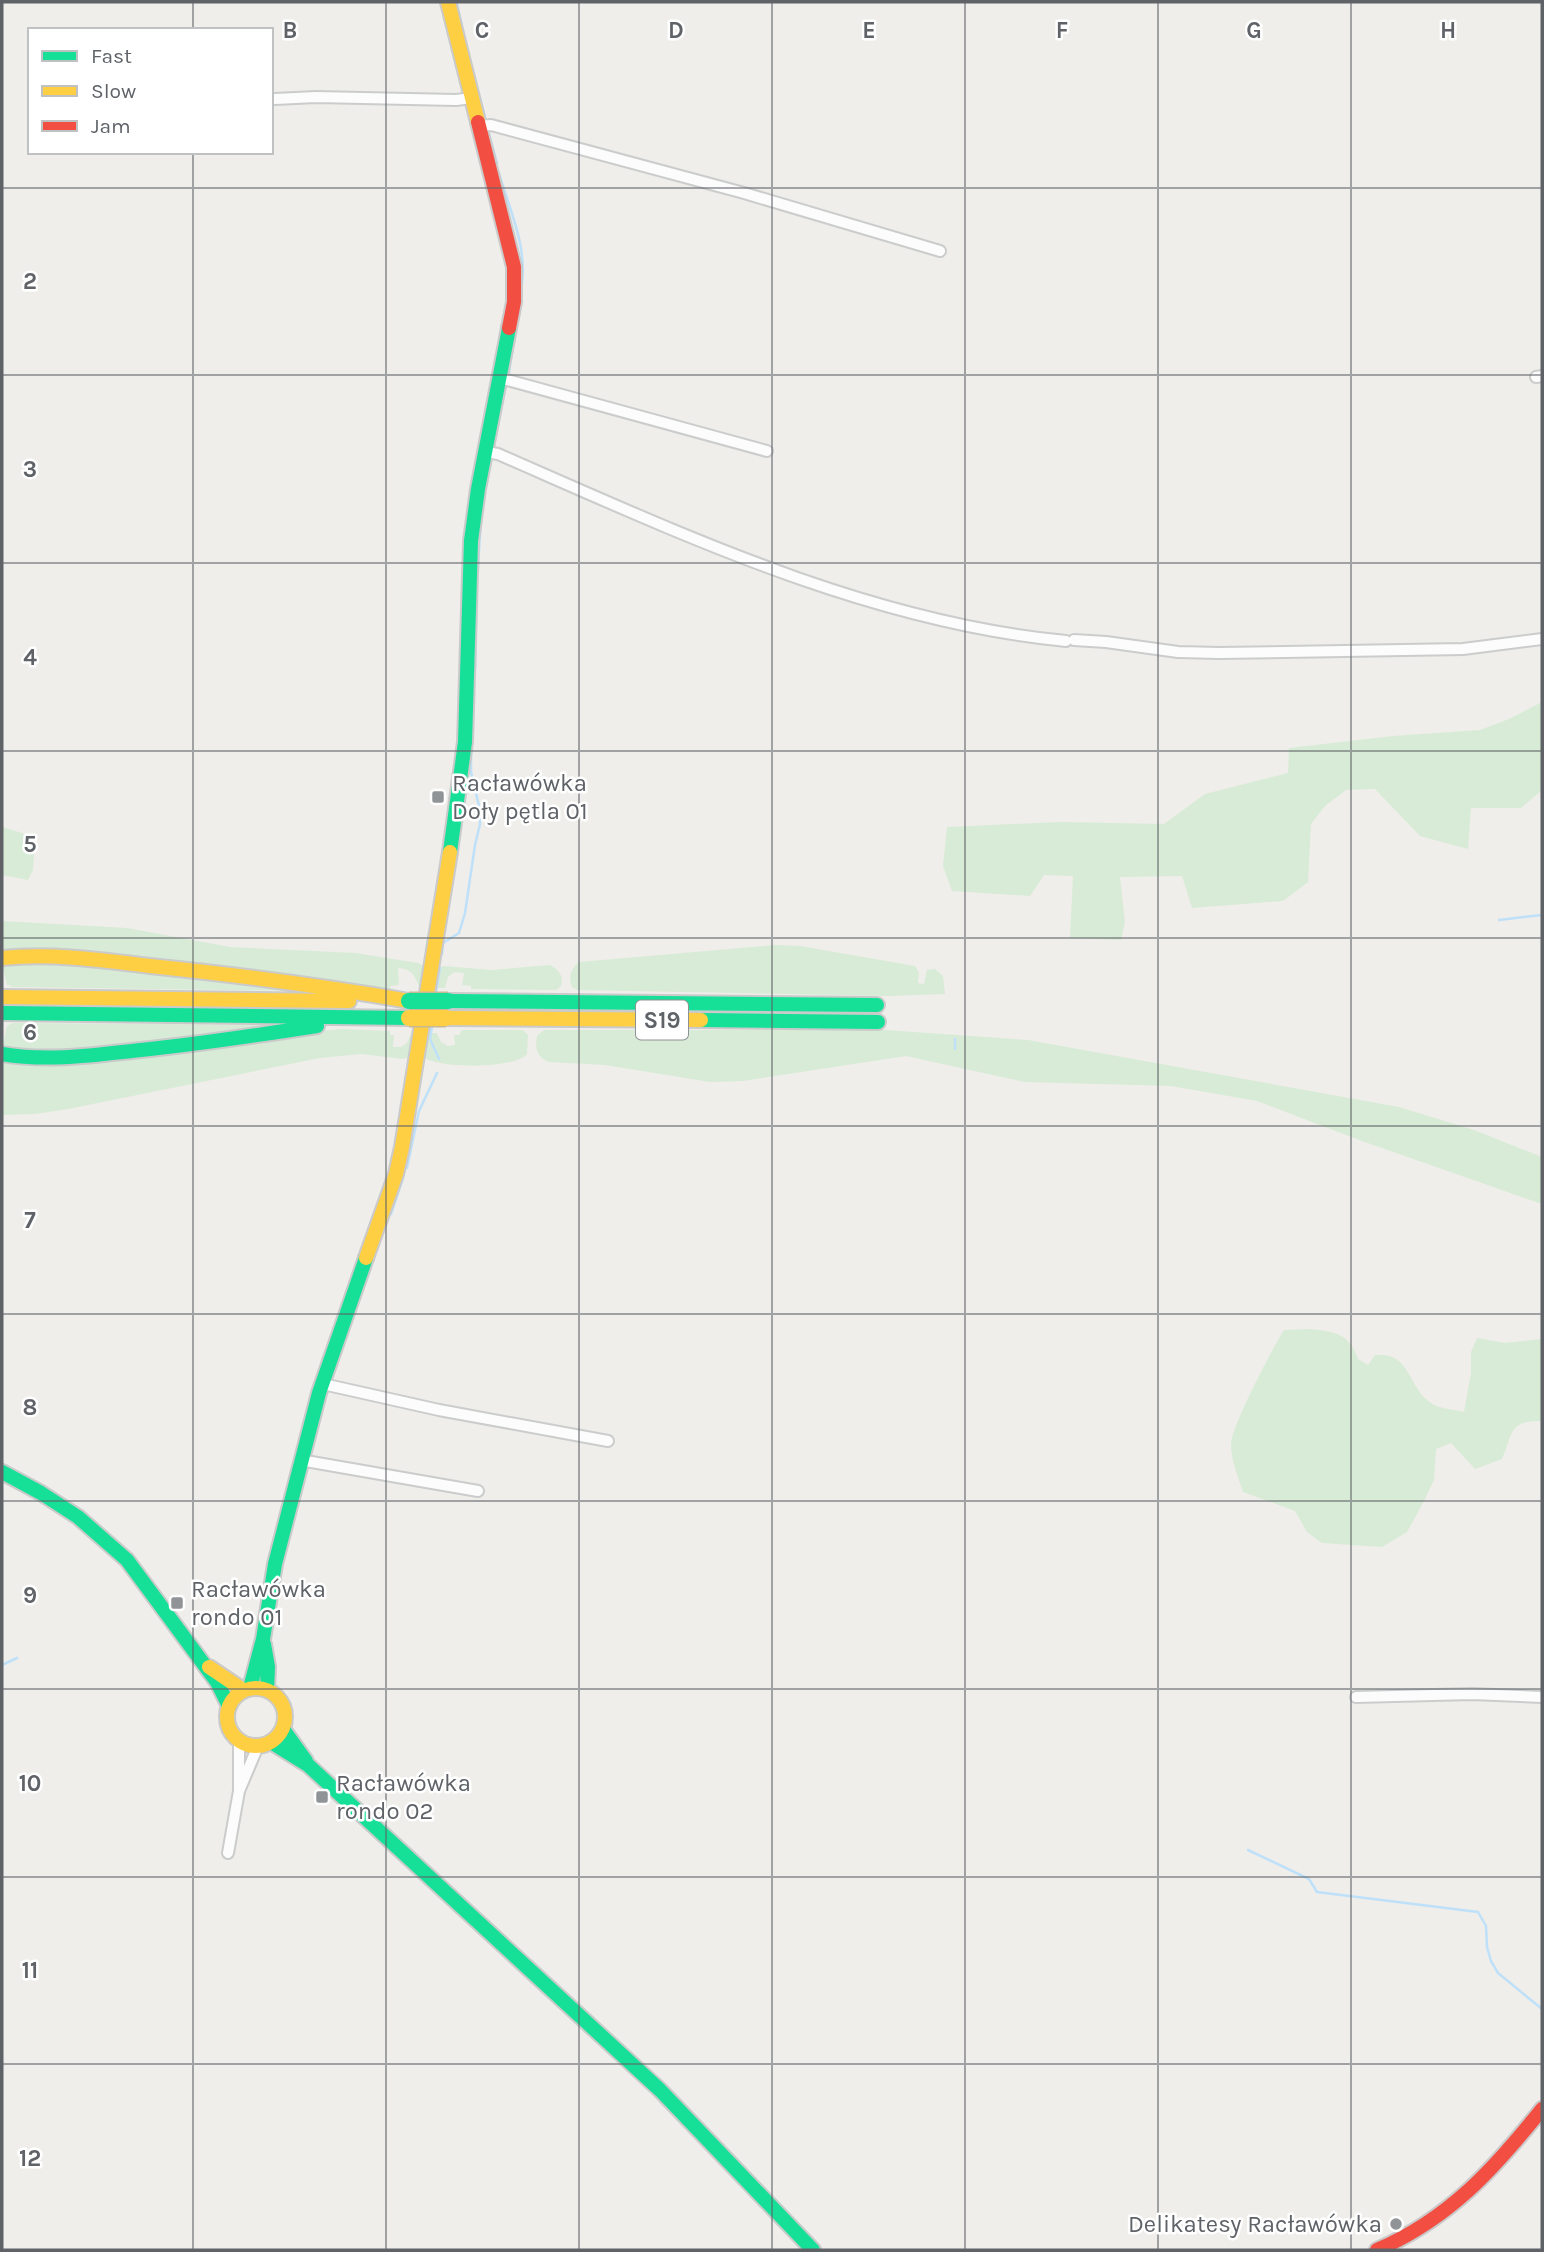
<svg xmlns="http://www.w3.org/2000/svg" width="1544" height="2252" viewBox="0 0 1544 2252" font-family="Karla,sans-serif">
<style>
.green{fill:#d8ebd6}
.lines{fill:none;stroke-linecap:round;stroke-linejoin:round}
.stream{stroke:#bfe0f9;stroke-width:2.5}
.street-casing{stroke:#cbcccc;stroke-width:14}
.fast-casing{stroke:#cacacb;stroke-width:18}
.slow-casing{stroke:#cacacb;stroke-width:18}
.jam-casing{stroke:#cacacb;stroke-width:18}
.street{stroke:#fdfcfc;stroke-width:10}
.fast{stroke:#16e098;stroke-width:14}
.slow{stroke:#ffcf43;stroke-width:14}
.jam{stroke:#f24e42;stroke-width:14}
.fast-bridge-casing{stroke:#c8b996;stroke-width:19;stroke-linecap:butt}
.slow-bridge-casing{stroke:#c8b996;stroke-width:19;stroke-linecap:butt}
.fast-bridge{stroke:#16e098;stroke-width:16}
.slow-bridge{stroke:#ffcf43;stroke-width:16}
.grid{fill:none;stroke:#5f6368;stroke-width:2;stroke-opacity:0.55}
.poi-dot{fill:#919496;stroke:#fff;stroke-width:2.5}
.labels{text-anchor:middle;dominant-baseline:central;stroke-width:5;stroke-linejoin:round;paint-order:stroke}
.shield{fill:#fff;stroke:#8f9295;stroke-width:2}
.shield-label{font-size:23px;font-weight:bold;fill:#5f6368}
.poi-label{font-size:24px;fill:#5f6368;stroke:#fff;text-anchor:start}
.grid-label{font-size:23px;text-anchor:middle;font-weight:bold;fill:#5f6368;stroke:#fff;stroke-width:5;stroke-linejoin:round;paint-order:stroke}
</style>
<rect width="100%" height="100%" fill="#efeeea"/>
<path class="green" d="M1542,702V790L1521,808H1471L1468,849L1420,836L1375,789L1346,790L1325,806L1311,824L1308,882L1283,901L1192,908L1182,876L1120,877L1125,922L1121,940L1070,938L1073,876L1044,875L1030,896L952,891L943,866L947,827L1060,822L1164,824L1205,794L1288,773L1289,748L1393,736L1480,730L1509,719Z
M2,827L35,837L33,870L28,880L2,875Z
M2,921L127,928L230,947L356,953L418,963L424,966L420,988C415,978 414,969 398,968L399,985L391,986L390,989L2,952Z
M775,945L800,946L915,966L919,973L918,983L924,984L927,970L935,969L943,976L945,994L891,996L577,990L572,987C568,977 571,969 579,962Z
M38,961L300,991L11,987V985H7L2,964Z
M550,965C559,970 564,976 561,986L556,990L471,989V986L462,985L464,973L454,972L448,977L445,988H433L437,969L443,966L492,970Z
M12,1023L275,1025L71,1052L2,1048L7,1026Z
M341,1029L390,1031V1035H394L393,1047H401L407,1043L411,1033H414L410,1057L403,1059L361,1054L320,1058L68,1109L35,1114L2,1115V1060Z
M462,1030H523L528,1035L527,1054C516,1069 438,1069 424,1057L426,1033H437L441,1042L448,1046L455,1045L454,1035H459Z
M544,1030H885L1028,1040L1399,1107L1474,1130L1542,1157V1204L1362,1141L1257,1101L1171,1086L1025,1082L906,1056L743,1081L710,1082L605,1065L549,1062C536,1057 535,1048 537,1036Z
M1311,1329C1335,1332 1349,1333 1358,1359L1368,1365L1375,1355C1411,1351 1407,1387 1431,1403C1439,1409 1454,1409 1464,1412L1471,1373V1352L1477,1338L1505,1343L1541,1339L1542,1421C1508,1421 1514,1432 1502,1459L1475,1469L1451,1443L1436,1449L1434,1480L1423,1503L1407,1532L1382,1547L1322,1543L1307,1532L1295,1511L1243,1492C1238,1476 1231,1461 1231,1444C1231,1427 1273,1347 1284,1330Z"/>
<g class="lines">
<path class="stream" d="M457,4L465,40
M469,57L485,117
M489,134L497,163
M499,173C509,208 527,246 522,283
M509,372L522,292
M494,445L506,385
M485,490L491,461
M478,569L481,517
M476,600L477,580
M475,669L476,620
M1499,920L1542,915
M442,954L443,943L459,933L465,913L475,845L480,824L479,806L471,772V752
M436,992L440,968
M432,1026L430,1039L439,1059
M955,1049V1039
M407,1168L419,1111L437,1073
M391,1214L403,1178
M381,1237L385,1227
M365,1284L371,1267
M2,1665L17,1658
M1248,1850L1309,1879L1317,1892L1478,1912L1486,1926L1487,1947L1491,1961L1498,1973L1542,2009"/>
<g class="street-casing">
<path id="street" d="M275,99L316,97L456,100L472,98
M480,126L491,125L744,193L940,251
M1536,377L1542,376
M500,378L767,451
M486,452L498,454C679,533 867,622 1066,641
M1074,640L1106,642L1178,652L1219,653L1463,649L1542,639
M323,1384L439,1410L608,1441
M300,1460L478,1491
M1356,1697L1472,1694L1542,1697
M239,1741V1790
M228,1853L239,1791L258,1746"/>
</g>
<g class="fast-casing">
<path id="fast" d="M450,852L465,742L471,541L478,489L509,328
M448,1001L877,1005
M2,1013L409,1018
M701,1020L878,1022
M2,1054C49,1062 95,1055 141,1050C200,1044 259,1035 317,1026
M2,1472L41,1493L78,1517L127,1560L217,1682L229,1706
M264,1644L268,1667L267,1689
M250,1688L263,1639L275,1564L319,1393L366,1258
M283,1729L306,1761
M271,1742L308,1765L660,2090L813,2250"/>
</g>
<g class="slow-casing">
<path id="slow" d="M448,2L478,122
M2,958C52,953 101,960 150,966C237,975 323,986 409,1001
M2,997L349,1001
M446,1018L701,1020
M366,1258L396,1174L402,1147L450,852
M209,1667L243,1690
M227 1717a29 29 0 1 1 58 0a29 29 0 1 1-58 0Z"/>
</g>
<g class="jam-casing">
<path id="jam" d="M478,122L514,267V302L509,328
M1377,2250C1449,2219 1494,2169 1542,2109"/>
</g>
<use href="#street" class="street"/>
<use href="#fast" class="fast"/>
<use href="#slow" class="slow"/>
<use href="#jam" class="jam"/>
<g class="fast-bridge-casing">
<path id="fast-bridge" d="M409,1001H448"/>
</g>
<g class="slow-bridge-casing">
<path id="slow-bridge" d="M409,1018H446"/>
</g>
<use href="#fast-bridge" class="fast-bridge"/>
<use href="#slow-bridge" class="slow-bridge"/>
</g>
<path class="grid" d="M193,2V30M386,2V2250M579,2V2250M772,2V2250M965,2V2250M1158,2V2250M1351,2V2250M193,152V2250M2,188H1542M2,375H1542M2,563H1542M2,751H1542M2,938H1542M2,1126H1542M2,1314H1542M2,1501H1542M2,1689H1542M2,1877H1542M2,2064H1542"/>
<g class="poi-dot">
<rect x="431" y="790" width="14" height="14" rx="3.5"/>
<rect x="170" y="1596" width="14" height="14" rx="3.5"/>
<rect x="315" y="1790" width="14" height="14" rx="3.5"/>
<circle cx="1396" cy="2224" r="7"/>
</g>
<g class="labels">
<rect class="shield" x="636" y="1000.5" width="52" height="39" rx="5"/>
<g class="shield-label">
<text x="662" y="1020">S19</text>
</g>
<g class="poi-label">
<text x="452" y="783">Racławówka<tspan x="452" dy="28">Doły pętla 01</tspan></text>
<text x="191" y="1589">Racławówka<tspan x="191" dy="28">rondo 01</tspan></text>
<text x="336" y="1783">Racławówka<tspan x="336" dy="28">rondo 02</tspan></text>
<text x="1382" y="2224" text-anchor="end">Delikatesy Racławówka</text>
</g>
</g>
<g class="grid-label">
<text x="290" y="38">B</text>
<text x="482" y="38">C</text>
<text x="676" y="38">D</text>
<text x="869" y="38">E</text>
<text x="1062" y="38">F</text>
<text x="1254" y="38">G</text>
<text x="1448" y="38">H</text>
<text x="30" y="289">2</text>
<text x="30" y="477">3</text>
<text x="30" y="665">4</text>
<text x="30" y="852">5</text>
<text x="30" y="1040">6</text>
<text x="30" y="1228">7</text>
<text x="30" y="1415">8</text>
<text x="30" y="1603">9</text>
<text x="30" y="1791">10</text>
<text x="30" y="1978">11</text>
<text x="30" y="2166">12</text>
</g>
<rect width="1544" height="2252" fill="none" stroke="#5f6368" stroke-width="7"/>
<rect x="28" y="28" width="245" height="126" fill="#ffffff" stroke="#bfc1c3" stroke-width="2"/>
<rect x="42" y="51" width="35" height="10" fill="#16e098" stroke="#bfc1c3" stroke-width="2"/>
<text x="91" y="63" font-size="21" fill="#5f6368">Fast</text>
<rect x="42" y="86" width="35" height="10" fill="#ffcf43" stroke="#bfc1c3" stroke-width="2"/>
<text x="91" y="98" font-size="21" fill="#5f6368">Slow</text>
<rect x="42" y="121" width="35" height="10" fill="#f24e42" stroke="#bfc1c3" stroke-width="2"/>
<text x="91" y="133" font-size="21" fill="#5f6368">Jam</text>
</svg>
